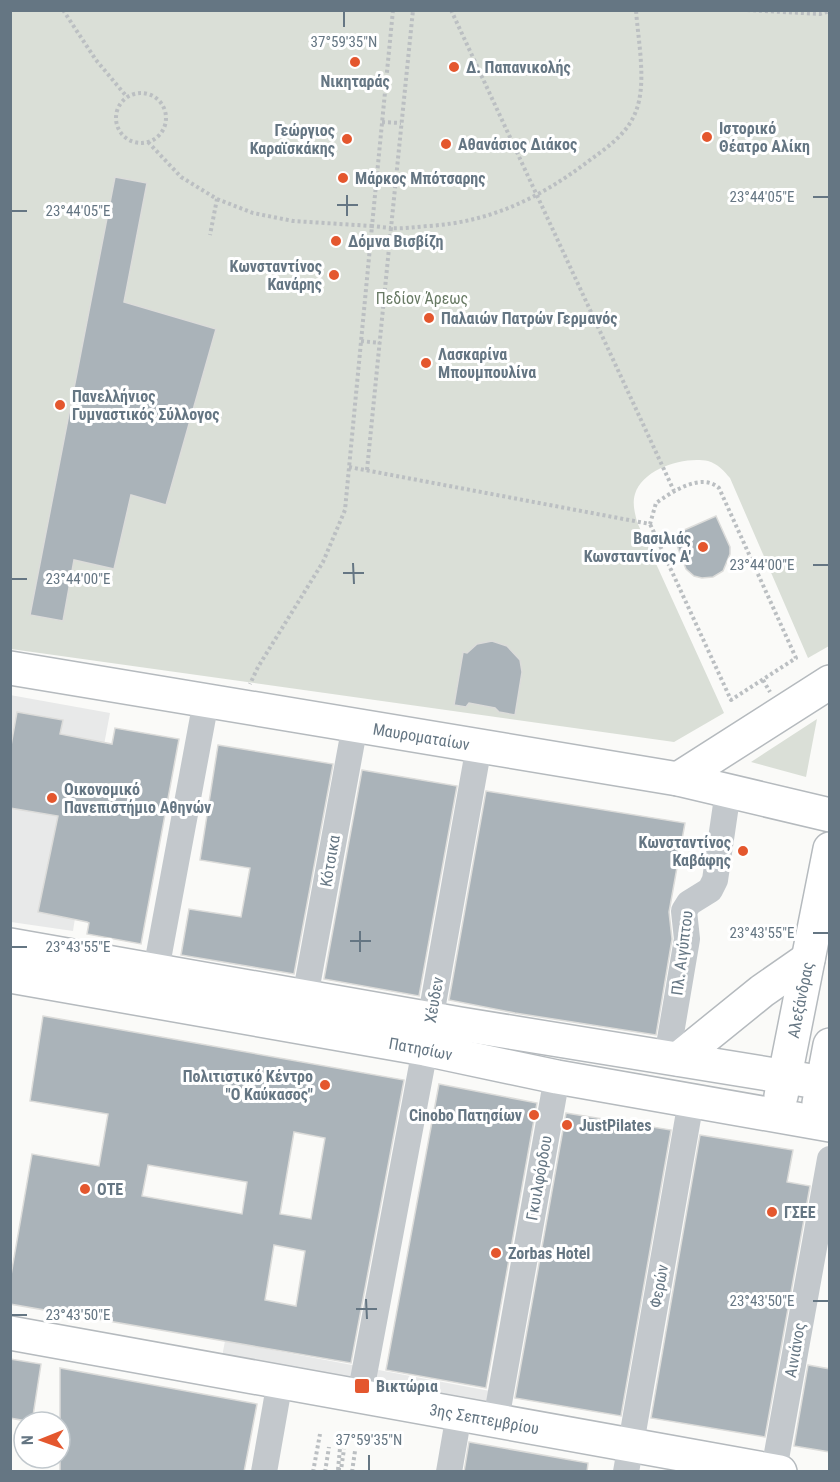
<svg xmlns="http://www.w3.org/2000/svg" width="840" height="1482" viewBox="0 0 840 1482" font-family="'Roboto Condensed',sans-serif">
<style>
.built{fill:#e8e9e9}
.green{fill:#dadfd7}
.building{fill:#aab3b9;stroke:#dcdcda;stroke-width:1.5;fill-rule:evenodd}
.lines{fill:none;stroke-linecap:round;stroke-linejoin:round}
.major-casing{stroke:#b5babe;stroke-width:36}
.path{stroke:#bbbfc2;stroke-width:4;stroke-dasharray:3 3;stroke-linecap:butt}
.minor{stroke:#c3c8cc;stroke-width:26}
.major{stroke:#fff;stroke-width:33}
.ticks{fill:none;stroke:#657683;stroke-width:2}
.poi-dot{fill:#e4572e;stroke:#fff;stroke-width:2}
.labels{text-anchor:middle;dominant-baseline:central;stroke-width:6;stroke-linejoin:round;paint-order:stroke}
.poi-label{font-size:16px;font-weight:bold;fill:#657683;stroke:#fff;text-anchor:start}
.park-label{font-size:16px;fill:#687a64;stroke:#fff}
.street-label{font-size:16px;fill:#657683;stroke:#fff}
.ticks-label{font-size:15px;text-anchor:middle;fill:#657683;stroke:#fff;stroke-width:6;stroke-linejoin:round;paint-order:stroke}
</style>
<rect width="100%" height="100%" fill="#fafaf8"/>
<path class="built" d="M10,695L110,713L91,814L73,931L11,922Z
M225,1341L506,1394L499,1431L218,1378Z"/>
<path class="green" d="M11,11H829V646L808,658L730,478C724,471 718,464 708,461C685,456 643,468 635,494C632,504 635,513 637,522L724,713L674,742L11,649Z
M817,719L806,777L751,762Z"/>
<path class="building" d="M115,177L147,183L124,302L216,329L166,505L131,495L114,569L74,560L63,621L30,615Z
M716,516L730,547V554L723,571L713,577L702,578L694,576L686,569L673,535Z
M492,641L507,646L520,660L522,672L515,715L499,712L495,708L469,703L466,707L454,705L463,652L467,653L477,644Z
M17,712L63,720L60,734L112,744L115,728L179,739L141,944L87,934L89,923L87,922L38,912L58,816L10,808V751Z
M218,745L333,764L294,974L181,955L189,909L241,917L250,868L200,860Z
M362,770L457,786L419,996L324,979Z
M486,791L685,823L669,912L672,939L656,1035L515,1013L449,1000Z
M43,1016L404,1080L351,1363L10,1304V1281L32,1154L99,1166L108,1114L30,1101ZM294,1132L325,1138L311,1219L280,1214ZM148,1165L247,1182L242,1214L142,1196ZM274,1245L305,1251L296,1306L265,1300Z
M439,1084L537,1103L486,1388L386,1370Z
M566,1113L671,1130L621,1416L515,1398Z
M700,1135L793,1150L787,1182L810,1186L765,1437L651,1418Z
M10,1359L41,1364L32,1422L10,1418Z
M808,1365L830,1369V1452L794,1446Z
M60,1368L257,1404L244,1472H60Z
M469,1442L588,1463L587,1472H464Z"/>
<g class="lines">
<g class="major-casing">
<g id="major">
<path id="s1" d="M10,668L678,779L830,815"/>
<path d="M678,779L830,682"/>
<path d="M10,945L460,1024L830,1084"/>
<path id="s2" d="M10,976L425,1049L557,1077L830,1125"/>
<path d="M678,1059L762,991L808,959"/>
<path id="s3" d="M781,1096L830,849"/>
<path d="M819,1103L830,1045"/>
<path id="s4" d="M10,1333L780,1472"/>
</g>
</g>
<path class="path" d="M63,10L96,60L127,97
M393,10L372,226L391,228L413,10
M451,10L674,491
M747,10L820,14L830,11
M116 118a25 25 0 1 1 50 0a25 25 0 1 1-50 0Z
M382,122L401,123
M148,142L181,177L217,199L210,235
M217,199L253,213L293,221L372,226L345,510L323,562L258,667L250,684
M361,341L380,343
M349,467L650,524L656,503C672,492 701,472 719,488L796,658L731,700L650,524
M367,470L391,228C403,229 415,227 428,226C491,222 540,198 590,160C608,147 628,133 636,111C647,83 638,40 636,10
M763,680L770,692
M338,1470H341L344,1449
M338,1470L340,1448
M313,1472L320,1434
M325,1472L329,1447
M332,1472V1470
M352,1472L355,1451"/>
<path class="minor" d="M156,970L206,701
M305,997L355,725
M667,1057L687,939L684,911L689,903L710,890L715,880L728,791
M360,1396L425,1049L479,746
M496,1420L557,1077
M774,1470L830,1159
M264,1472L280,1381
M449,1472L459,1414
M626,1472L691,1101"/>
<use href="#major" class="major"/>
</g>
<path class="ticks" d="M344,12V27M347,195V216M813,197H828M337,205H358M12,211H27M353,563L354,584M813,565H828M343,573H364M12,579H27M360,931V952M813,933H828M350,941H371M12,947H27M366,1299L367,1319M813,1301H828M356,1309H377M12,1315H27M369,1455V1470"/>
<g class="poi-dot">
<circle cx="355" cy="62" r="6"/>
<circle cx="454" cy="67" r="6"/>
<circle cx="707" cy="137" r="6"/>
<circle cx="347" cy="139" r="6"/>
<circle cx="446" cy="144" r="6"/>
<circle cx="343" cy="178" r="6"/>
<circle cx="336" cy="241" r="6"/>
<circle cx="334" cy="275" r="6"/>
<circle cx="429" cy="318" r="6"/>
<circle cx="426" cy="363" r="6"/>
<circle cx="60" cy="405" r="6"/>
<circle cx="703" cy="547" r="6"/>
<circle cx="52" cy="798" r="6"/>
<circle cx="743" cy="851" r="6"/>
<circle cx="325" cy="1085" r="6"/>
<circle cx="534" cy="1115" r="6"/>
<circle cx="567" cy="1125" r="6"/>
<circle cx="85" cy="1189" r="6"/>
<circle cx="772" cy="1212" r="6"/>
<circle cx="496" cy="1253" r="6"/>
<rect x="354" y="1378" width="16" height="16" rx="3"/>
</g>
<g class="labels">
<g class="poi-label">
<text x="466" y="67">Δ. Παπανικολής</text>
<text x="355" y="81" text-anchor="middle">Νικηταράς</text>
<text x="719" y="128">Ιστορικό<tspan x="719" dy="18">Θέατρο Αλίκη</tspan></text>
<text x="335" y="130" text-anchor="end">Γεώργιος<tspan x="335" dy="18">Καραϊσκάκης</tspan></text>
<text x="458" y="144">Αθανάσιος Διάκος</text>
<text x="355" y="178">Μάρκος Μπότσαρης</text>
<text x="348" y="241">Δόμνα Βισβίζη</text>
<text x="322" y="266" text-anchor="end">Κωνσταντίνος<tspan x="322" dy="18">Κανάρης</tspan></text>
<text x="441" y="318">Παλαιών Πατρών Γερμανός</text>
<text x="438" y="354">Λασκαρίνα<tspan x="438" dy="18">Μπουμπουλίνα</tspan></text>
<text x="72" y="396">Πανελλήνιος<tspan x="72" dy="18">Γυμναστικός Σύλλογος</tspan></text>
<text x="691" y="538" text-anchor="end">Βασιλιάς<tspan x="691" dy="18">Κωνσταντίνος Α'</tspan></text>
<text x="64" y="789">Οικονομικό<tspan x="64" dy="18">Πανεπιστήμιο Αθηνών</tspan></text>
<text x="731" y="842" text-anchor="end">Κωνσταντίνος<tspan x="731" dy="18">Καβάφης</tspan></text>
<text x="313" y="1076" text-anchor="end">Πολιτιστικό Κέντρο<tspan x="313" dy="18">"Ο Καύκασος"</tspan></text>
<text x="522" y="1115" text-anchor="end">Cinobo Πατησίων</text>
<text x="579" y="1125">JustPilates</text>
<text x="97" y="1189">ΟΤΕ</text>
<text x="784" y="1212">ΓΣΕΕ</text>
<text x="508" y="1253">Zorbas Hotel</text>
<text x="376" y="1386">Βικτώρια</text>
</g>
<g class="park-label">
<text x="422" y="298">Πεδίον Άρεως</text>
</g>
<g class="street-label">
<text stroke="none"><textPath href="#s1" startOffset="417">Μαυροματαίων</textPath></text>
<text transform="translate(330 861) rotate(-80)">Κότσικα</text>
<text transform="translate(682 953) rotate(-83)">Πλ. Αιγύπτου</text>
<text transform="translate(434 1000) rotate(-80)">Χέυδεν</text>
<text stroke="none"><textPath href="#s3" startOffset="98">Αλεξάνδρας</textPath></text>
<text stroke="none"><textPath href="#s2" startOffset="417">Πατησίων</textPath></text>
<text transform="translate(539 1178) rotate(-80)">Γκυιλφόρδου</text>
<text transform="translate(659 1286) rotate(-80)">Φερών</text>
<text transform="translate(795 1350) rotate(-80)">Αινιάνος</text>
<text stroke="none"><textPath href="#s4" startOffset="482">3ης Σεπτεμβρίου</textPath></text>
</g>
</g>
<g class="ticks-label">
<text x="344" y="47">37°59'35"N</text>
<text x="762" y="202">23°44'05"E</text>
<text x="78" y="216">23°44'05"E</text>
<text x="762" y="570">23°44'00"E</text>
<text x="78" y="584">23°44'00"E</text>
<text x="762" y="938">23°43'55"E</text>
<text x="78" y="952">23°43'55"E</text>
<text x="762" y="1306">23°43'50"E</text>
<text x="78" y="1320">23°43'50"E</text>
<text x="369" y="1445">37°59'35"N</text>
</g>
<rect width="840" height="1482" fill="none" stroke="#657683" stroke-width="24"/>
<g transform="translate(42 1440) rotate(269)"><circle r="28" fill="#ffffff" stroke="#c1c8cd" stroke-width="1.5"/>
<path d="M0-4.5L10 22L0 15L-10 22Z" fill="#e4572e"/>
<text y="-9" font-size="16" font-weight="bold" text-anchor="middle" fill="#657683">N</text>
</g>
</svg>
